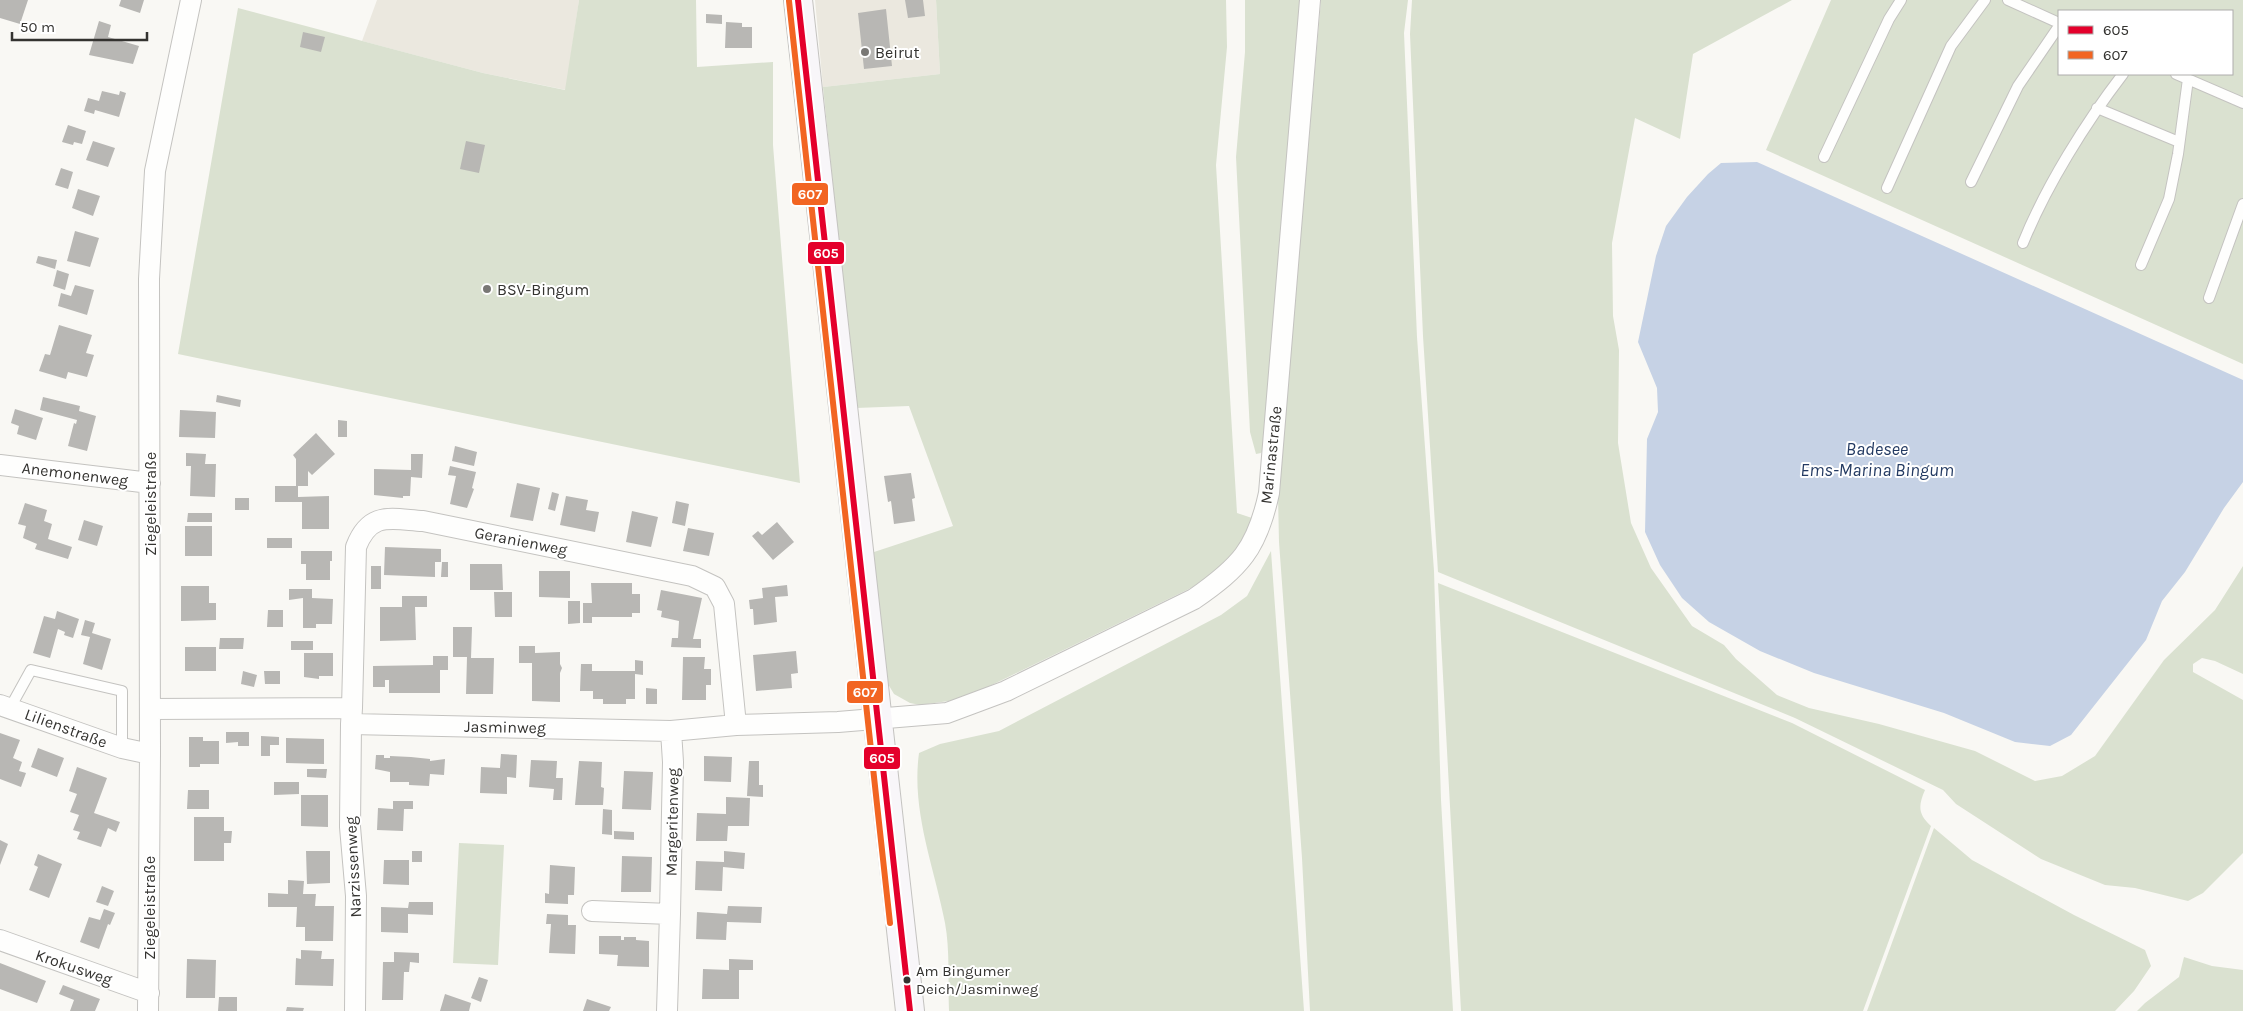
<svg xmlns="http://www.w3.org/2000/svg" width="2243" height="1011" viewBox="0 0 2243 1011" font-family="Karla,sans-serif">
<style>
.built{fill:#ebe8df}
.green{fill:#dae1d0;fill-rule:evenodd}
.water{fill:#c6d2e5}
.building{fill:#b8b7b4}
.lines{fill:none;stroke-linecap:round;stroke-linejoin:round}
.service-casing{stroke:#c4c3c0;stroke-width:12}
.minor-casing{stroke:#c4c3c0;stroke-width:22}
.secondary-casing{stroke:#c4c3c0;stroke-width:30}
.service{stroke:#fefefd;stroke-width:10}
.minor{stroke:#fefefd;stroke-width:20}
.secondary{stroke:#f8f6f9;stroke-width:28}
.bus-1-casing{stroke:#fff;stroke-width:10}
.bus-2-casing{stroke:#fff;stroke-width:10}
.bus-1{stroke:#e4002b;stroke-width:6}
.bus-2{stroke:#f26522;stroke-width:6}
.poi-dot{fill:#797875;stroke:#fff;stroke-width:2}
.bus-dot{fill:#343330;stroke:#fff;stroke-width:2}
.labels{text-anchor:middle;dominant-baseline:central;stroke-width:4;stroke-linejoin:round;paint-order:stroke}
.bus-label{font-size:15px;fill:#343330;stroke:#fff;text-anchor:start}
.poi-label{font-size:16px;fill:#343330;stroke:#fff;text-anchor:start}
.street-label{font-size:16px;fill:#343330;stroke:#fff}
.water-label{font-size:18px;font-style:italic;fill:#233a62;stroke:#fff}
.line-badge{stroke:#fff;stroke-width:2}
.badge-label{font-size:14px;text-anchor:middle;font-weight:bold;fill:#fff}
</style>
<rect width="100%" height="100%" fill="#f9f8f4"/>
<path class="built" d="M377,0H579L566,90L483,73L362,41Z
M815,0H936L940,74L823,87Z"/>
<path class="green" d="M579,0H696L697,67L773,62V145L800,483L178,354L238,8L483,73L565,90Z
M936,0H1226L1227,47L1216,165L1237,513L1252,518C1237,554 1225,567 1193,587L963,699L920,705L910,703L894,694L888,684L883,666L874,552L953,526L909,406L856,408L823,87L940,74Z
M1245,0H1300L1264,448L1261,453L1256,454L1250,432L1236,157L1245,52Z
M1321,0H1408L1404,33L1417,337L1434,571L1441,800L1453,1011H1310L1302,858L1279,542L1278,496Z
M1412,0H1792L1693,54L1680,139L1635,118L1612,243L1613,316L1619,350L1618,443L1631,523L1651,568L1692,626L1724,645L1736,659L1777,695L1809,708L1879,724L1975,751L2035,781L2062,776L2095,756L2164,660L2215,610L2243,566V674L2215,661L2202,658L2193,664V672L2243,700V853L2203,893L2188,901L2135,888L2105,885L2041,859L1956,804L1943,790L1795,718L1438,572L1423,336L1410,34Z
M1831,0H2243V364L1766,150ZM2059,11H2232V74H2059Z
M1271,551L1304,1011H949C948,984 950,949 945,923C934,866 911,811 919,753L940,744L999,731L1221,615L1247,596Z
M1438,583L1792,723L1925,790C1918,806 1918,814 1931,826L1863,1011H1461Z
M1934,828L1972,860L2074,915L2145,950L2151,966L2134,991L2115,1011H1867Z
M459,843L504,845L498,965L453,963Z
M2184,957L2212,966L2243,970V1011H2137L2145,1003L2179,977Z"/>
<path class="water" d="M1757,162L2243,380V482L2224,508L2185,572L2162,601L2146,640L2071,735L2050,746L2015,742L1944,713L1814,673L1760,651L1709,622L1682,598L1660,565L1645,532L1647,439L1658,412L1657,388L1638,342L1656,256L1666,226L1687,197L1708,174L1721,163Z"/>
<path class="building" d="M0,0H28L20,24L0,18Z
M121,0H144L140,13L119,6Z
M905,0H923L925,16L908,18Z
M886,9L892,66L864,69L858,13Z
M706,14L722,15V24L706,23Z
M99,21L111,25L108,37L139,46L133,64L89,55Z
M726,22L742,23V27H752V48H725Z
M303,32L325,37L321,52L300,47Z
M102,91L119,95L120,91L126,93L119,117L95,110L94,114L84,111L88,98L99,101Z
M68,125L86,131L82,144L74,142L73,145L62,142Z
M93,141L115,148L108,167L86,160Z
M466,141L485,145L479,173L460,169Z
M61,168L73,172L68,189L55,185Z
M78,189L100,196L93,216L72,208Z
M75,231L99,238L90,267L67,261Z
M38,256L57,260L55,269L36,263Z
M57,270L69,274L65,290L53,286Z
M75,285L94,290L87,315L58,306L61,293L71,296Z
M59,325L92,335L86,353L94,355L87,377L68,372L66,379L39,371L45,354L50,355Z
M217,395L241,400L240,407L216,402Z
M43,397L80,406L79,411L96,416L87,451L68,446L74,423L76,424L77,420L40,410Z
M15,409L43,418L36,440L17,434L19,426L11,423Z
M180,410L216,412L215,438L179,437Z
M338,420L347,421V437H338Z
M316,433L335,454L312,475L308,471V486H298V497L329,496V529H302V502H275V486H296V459L293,455Z
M455,446L477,452L474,466L452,461Z
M186,453L206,454L205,464H216L215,497L190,496L191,466H186Z
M411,454H423L422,478L411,477L410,496H403V498L374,495V469L411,470Z
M450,466L476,472L472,488L474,489L467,508L450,504L456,476L448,475Z
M911,473L915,498L912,499L915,521L894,524L891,501L888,502L884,476Z
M517,483L540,488L533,521L510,517Z
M552,492L559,494L555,511L548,509Z
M566,496L588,500L586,510L599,512L595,532L560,525Z
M235,498H249V510H235Z
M676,501L689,504L685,526L672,523Z
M25,503L47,510L44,521L52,524L48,539L72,547L68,559L35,549L37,544L23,538L26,526L18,524Z
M632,511L658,517L651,547L626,542Z
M188,513H212V522H187Z
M84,520L103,526L97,546L78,540Z
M777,522L794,542L773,560L752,536L758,531L762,535Z
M185,526H212V556H185Z
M688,528L714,533L709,556L683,551Z
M267,538H292V548H267Z
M385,547L441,549V562H435V577L384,575Z
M301,551H332V561H330V580H306V564H301Z
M442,562H448V577H441Z
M470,564H502L503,590H470Z
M371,566H381V589H371Z
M539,571H570V598L539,597Z
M591,583H632V594H640V613H632V617H592V623H583V603H592Z
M787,585L788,596L775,597L777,622L754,625L753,609H750L749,600L763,598L762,588Z
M181,586H209V603H216V620L181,621Z
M289,589H312V598L333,599L332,624H316V628H303V598L289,600Z
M661,590L702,598L693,639H701V648L671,647L672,638H678L679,621L661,617L662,611L657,610Z
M494,592H512V617H495Z
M402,596H427V607H415L416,640L380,641V607H402Z
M568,601H580V623L568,624Z
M268,610H283V627H267Z
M57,611L79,619L73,638L64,635L65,632L58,629L50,658L33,653L44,616L55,619Z
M85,620L95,623L92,633L111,639L102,670L83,664L90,637L81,635Z
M453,627H472L471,658H494L493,694H466L467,657H453Z
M220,638H244L243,649H219Z
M291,641H313V650H291Z
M519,646H535V653L560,652V664L562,668L560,673V702L532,701V663H519Z
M185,647H216V671H185Z
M796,651L798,673L791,674L792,688L756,691L753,655Z
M304,653H333V676H319V679L304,677Z
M433,656H448V670H440V693H389V680H385V687H373V666L433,665Z
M683,657H705L704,669H711V685H706V700H682Z
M635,660L643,661V675L635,674V699H626V704H603V699H593V691H580L581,664H592V671H635Z
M243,671L257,675L254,687L241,684Z
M264,671H280V684H265Z
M646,688L657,689V704H646Z
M226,732H249V746H238V742L226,743Z
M0,733L20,740L13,758L22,762L19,771L26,773L21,787L0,779Z
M261,736L279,737V745H270V756H261Z
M189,737H203V741H219V764H200V767H189Z
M286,738L324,739V764L286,763Z
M38,748L64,758L57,777L31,767Z
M501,754L517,755L516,778L507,777V794L480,793L481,767L500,768Z
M376,755H384V758H390V756L411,757L430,759V761L445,759L444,775L430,774L429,786L409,785V782H390V772L375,769Z
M704,756L732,757L731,782L704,781Z
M531,760L557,761L556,778H563L562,800H553L554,789L529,787Z
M579,761L602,762L601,787L604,788L603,805H575Z
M749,761H759V785H763V797L747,796Z
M77,767L107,778L94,813L120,822L116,832L108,828L101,847L77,839L80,832L73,830L79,815L70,812L77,794L69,791Z
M307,769H327L326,778L307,777Z
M624,771L653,772L651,810L622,809Z
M274,782H299V794L274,795Z
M188,790H209V809H187Z
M301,795H328V827L301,826Z
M726,797L750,798L749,826H728L727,841H696L697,813L726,814Z
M393,801H413V809H404L403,831L377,830L378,808L393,809Z
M603,809L612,810V835L602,834Z
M194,817H224V831H232L231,843H224V861H194Z
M614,831L634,832V840L614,839Z
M0,840L8,844L0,865Z
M306,851H330V883L307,884Z
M412,851H422V862H412Z
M724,851L745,853L744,869L723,867L722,891L695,890L696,861L724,862Z
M38,854L62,864L49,898L29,890L38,867L34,865Z
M622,856L652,857L651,892H621Z
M384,860H409V885L383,884Z
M550,865L575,867L574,895H568V904L545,903V893L549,894Z
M288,880L304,881L303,894H316L315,906H334L333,941H305V927H296L297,907H268V893L288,894Z
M102,886L114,891L108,906L96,902Z
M409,902H433V915L408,914V933L381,932V907L408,908Z
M728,906L762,907L761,923L727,922L726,940L696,939L697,912L727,914Z
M104,909L115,913L110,925L108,924L99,949L80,942L89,917L100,920Z
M547,914L568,915V925H576L575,954L549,953L551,924H546Z
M599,936H621V940H624V937H636V940L649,941V967L617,966L618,955L599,954Z
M301,950L322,951L321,959H334L333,986L295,985L296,958L301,959Z
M394,952L419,953V963L410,962L409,972H404L403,1000H382L383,962H394Z
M187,959L216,960L215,998H186Z
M729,959L753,960V970H739V999H702L703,969L729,970Z
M0,963L46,981L37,1003L0,989Z
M479,977L488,980L481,1002L471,998Z
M63,985L100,999L95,1011H70L74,1000L59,994Z
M445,994L471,1003L469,1011H440Z
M219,997H237V1011H218Z
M587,999L611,1007L609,1011H583Z
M287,1007L304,1008L303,1011H286Z"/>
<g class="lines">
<g class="service-casing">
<path id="service" d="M2008,0L2059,23
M2176,74L2243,103
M2097,108L2179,142
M1824,157L1889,19L1901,0
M1971,182L2018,86L2059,26
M1887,188L1951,46L1985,0
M2023,243C2046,186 2086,122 2123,74
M2141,265L2169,199L2178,154L2188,79
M2209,298L2243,204
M10,708L31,670L122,691V748"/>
</g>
<g class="minor-casing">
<path id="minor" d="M0,465L150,483
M0,705L122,748L150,754
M352,708L356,547C370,511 390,519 423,521L692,576L715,587L724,604L736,725
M150,709L352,708L351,724L671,731L736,725L838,722L947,713L1006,691L1194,599C1240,567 1257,549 1269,493L1310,0
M351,724L350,827L356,896L355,1011
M592,911L670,914L673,762L671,731
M0,940L149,993
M148,1011L150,754L149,279L155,171L191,0
M667,1011L670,914"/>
</g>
<g class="secondary-casing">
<path id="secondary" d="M798,0L910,1011"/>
</g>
<use href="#service" class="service"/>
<use href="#minor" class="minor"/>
<use href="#secondary" class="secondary"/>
<g class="bus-1-casing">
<path id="bus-1" d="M798,0L910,1011"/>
</g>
<g class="bus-2-casing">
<path id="bus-2" d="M789,1L890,923"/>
</g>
<use href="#bus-1" class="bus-1"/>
<use href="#bus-2" class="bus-2"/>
</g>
<g class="poi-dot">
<circle cx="865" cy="52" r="5"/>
<circle cx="487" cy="289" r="5"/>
</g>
<circle class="bus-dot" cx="907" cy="980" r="4.5"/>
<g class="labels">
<g class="bus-label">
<text x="916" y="971">Am Bingumer<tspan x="916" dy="18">Deich/Jasminweg</tspan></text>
</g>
<g class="poi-label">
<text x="875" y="52">Beirut</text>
<text x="497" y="289">BSV-Bingum</text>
</g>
<g class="street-label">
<text transform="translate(1271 455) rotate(-84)">Marinastraße</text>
<text transform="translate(75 474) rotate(7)">Anemonenweg</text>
<text transform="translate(150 504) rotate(-90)">Ziegeleistraße</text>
<text transform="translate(521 541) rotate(11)">Geranienweg</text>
<text transform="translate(505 727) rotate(1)">Jasminweg</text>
<text transform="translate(66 728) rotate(20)">Lilienstraße</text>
<text transform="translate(672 822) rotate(-89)">Margeritenweg</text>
<text transform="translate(353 867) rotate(-93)">Narzissenweg</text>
<text transform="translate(149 908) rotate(-90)">Ziegeleistraße</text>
<text transform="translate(74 967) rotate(19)">Krokusweg</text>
</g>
<g class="water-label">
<text x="1877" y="449">Badesee<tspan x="1877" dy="21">Ems-Marina Bingum</tspan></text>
</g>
</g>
<g class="line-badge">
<rect x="791" y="182" width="38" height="24" rx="5" fill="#f26522"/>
<rect x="807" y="241" width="38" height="24" rx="5" fill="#e4002b"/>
<rect x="846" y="680" width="38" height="24" rx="5" fill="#f26522"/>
<rect x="863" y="746" width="38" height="24" rx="5" fill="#e4002b"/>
</g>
<g class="badge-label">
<text x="810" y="199">607</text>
<text x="826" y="258">605</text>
<text x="865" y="697">607</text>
<text x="882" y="763">605</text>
</g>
<rect x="2058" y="10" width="175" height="65" fill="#ffffff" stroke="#aeadac"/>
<rect x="2068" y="26" width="25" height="8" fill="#e4002b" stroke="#aeadac"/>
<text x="2103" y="35" font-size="15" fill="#343330">605</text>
<rect x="2068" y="51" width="25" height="8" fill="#f26522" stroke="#aeadac"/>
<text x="2103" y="60" font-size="15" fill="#343330">607</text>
<path d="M12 32v8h135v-8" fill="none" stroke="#343330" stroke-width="2.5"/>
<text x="20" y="32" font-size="15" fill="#343330" stroke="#ffffff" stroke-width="4" paint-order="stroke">50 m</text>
</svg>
